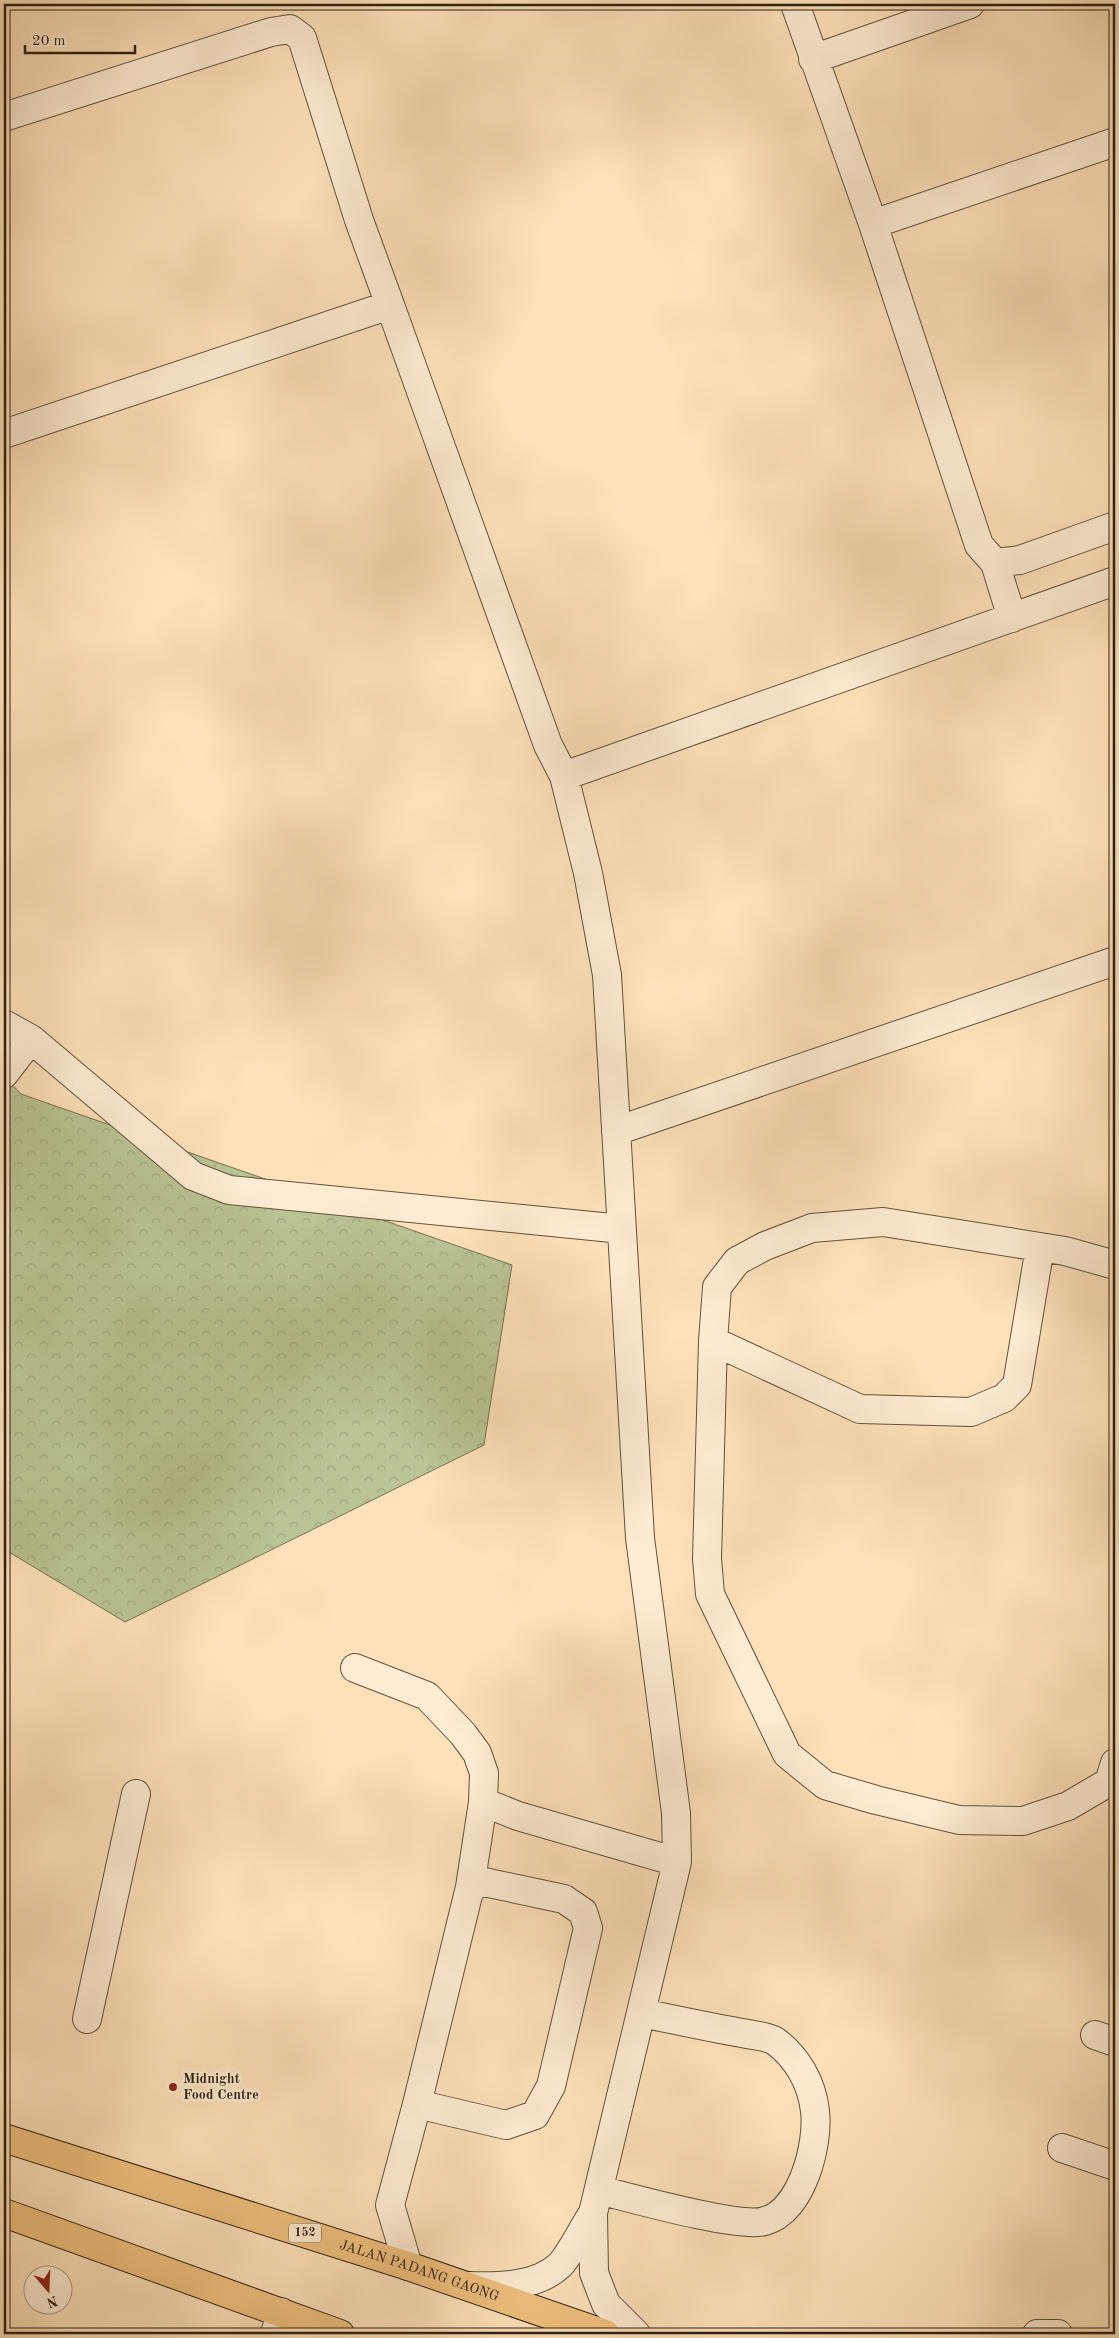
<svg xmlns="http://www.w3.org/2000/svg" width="1119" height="2338" viewBox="0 0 1119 2338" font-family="'Old Standard TT',serif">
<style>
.forest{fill:url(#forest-crowns);stroke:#747254}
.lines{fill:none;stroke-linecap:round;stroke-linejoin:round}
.minor-casing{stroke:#62513e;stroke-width:30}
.major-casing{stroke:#2e2114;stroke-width:30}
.minor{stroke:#feecd2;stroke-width:28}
.major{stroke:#efc07d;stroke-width:28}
.poi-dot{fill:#8f2418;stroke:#feecd2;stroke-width:2}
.labels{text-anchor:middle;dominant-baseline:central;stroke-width:5;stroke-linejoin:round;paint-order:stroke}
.shield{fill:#feecd2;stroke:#6c5e4d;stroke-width:1}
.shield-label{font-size:12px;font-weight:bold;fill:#2e2114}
.poi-label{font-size:14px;font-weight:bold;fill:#2e2114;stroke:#feecd2;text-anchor:start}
.street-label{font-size:14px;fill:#2e2114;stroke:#feecd2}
</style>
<defs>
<pattern id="forest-crowns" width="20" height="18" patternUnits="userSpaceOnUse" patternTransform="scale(1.25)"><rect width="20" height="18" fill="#bac494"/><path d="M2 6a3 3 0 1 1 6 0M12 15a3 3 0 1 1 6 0" fill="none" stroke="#a0a87f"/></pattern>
</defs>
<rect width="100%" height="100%" fill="#fee1ba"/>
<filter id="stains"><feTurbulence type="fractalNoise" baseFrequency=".004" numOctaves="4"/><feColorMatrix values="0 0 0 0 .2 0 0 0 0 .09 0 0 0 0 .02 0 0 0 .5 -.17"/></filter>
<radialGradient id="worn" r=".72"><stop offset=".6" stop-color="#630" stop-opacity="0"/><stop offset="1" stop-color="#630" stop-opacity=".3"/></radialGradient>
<path class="forest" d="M4,1076L21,1094L512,1265L484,1445L125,1622L4,1549Z"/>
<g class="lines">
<g class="minor-casing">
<path id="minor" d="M795,4L873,224L979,545L995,563L1012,618
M813,59L970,4
M4,117L271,32L290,29L302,38L359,220L390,305
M873,224L1115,142
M4,434L390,305L548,745L564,776L588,873L607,975L640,1538L676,1813L677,1862L593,2213
M995,563L1020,560L1115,526
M564,776L1115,581
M4,1024L31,1039L193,1176L229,1190L622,1229
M4,1074L31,1039
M616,1131L1115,961
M1115,1265L1065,1251L883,1222L812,1228L765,1246L737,1261L717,1287L713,1341L707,1559L710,1594L787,1754L825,1785L876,1800L959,1820L1023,1821L1068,1806L1109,1782L1115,1763
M713,1341L860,1409L971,1412L1004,1398L1017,1385L1040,1247
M355,1668L427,1696L463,1734L477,1753L484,1773L483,1802L518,1816L677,1862
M470,1887L483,1802
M87,2019L136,1794
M1095,2035L1115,2042
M1062,2148L1115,2166
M599,2190C631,2198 740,2229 765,2221C802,2211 819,2144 815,2111C812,2083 797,2057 775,2041C767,2036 751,2035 742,2033C708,2027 675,2020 642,2013
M408,2266L390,2205L417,2104L506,2125L535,2115L551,2086L588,1928L583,1912L564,1899L484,1882L470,1887L417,2104
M469,2286C498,2287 537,2287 560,2265C570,2255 584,2226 593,2213L594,2273L606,2304L636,2334
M275,2334L281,2312
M1037,2334H1058"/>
</g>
<g class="major-casing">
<g id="major">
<path id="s1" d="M4,2138L408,2266L605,2334"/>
<path d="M4,2213L340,2334"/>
</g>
</g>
<use href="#minor" class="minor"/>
<use href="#major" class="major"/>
</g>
<circle class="poi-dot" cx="173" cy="2087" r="5"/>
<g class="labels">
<rect class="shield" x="289" y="2223.5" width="32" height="19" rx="4"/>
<g class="shield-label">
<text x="305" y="2233">152</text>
</g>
<g class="poi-label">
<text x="183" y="2079">Midnight<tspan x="183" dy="16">Food Centre</tspan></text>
</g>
<g class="street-label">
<text stroke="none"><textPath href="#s1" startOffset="436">JALAN PADANG GAONG</textPath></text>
</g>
</g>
<rect width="1119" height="2338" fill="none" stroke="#fee1ba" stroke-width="20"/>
<rect x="5" y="5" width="1109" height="2328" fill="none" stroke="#2e2114" stroke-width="2.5"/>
<rect x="10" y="10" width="1099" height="2318" fill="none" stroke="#2e2114"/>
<g transform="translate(48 2290) rotate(161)"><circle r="24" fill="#feecd2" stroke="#ab9b86"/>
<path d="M0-4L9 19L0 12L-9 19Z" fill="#8f2418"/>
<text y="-8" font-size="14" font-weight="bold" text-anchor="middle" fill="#2e2114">N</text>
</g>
<path d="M25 45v8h110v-8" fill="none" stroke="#2e2114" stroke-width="2.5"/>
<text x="32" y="45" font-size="15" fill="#2e2114" stroke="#feecd2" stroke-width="4" paint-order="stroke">20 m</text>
<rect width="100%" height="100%" filter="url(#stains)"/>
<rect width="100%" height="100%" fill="url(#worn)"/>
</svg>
